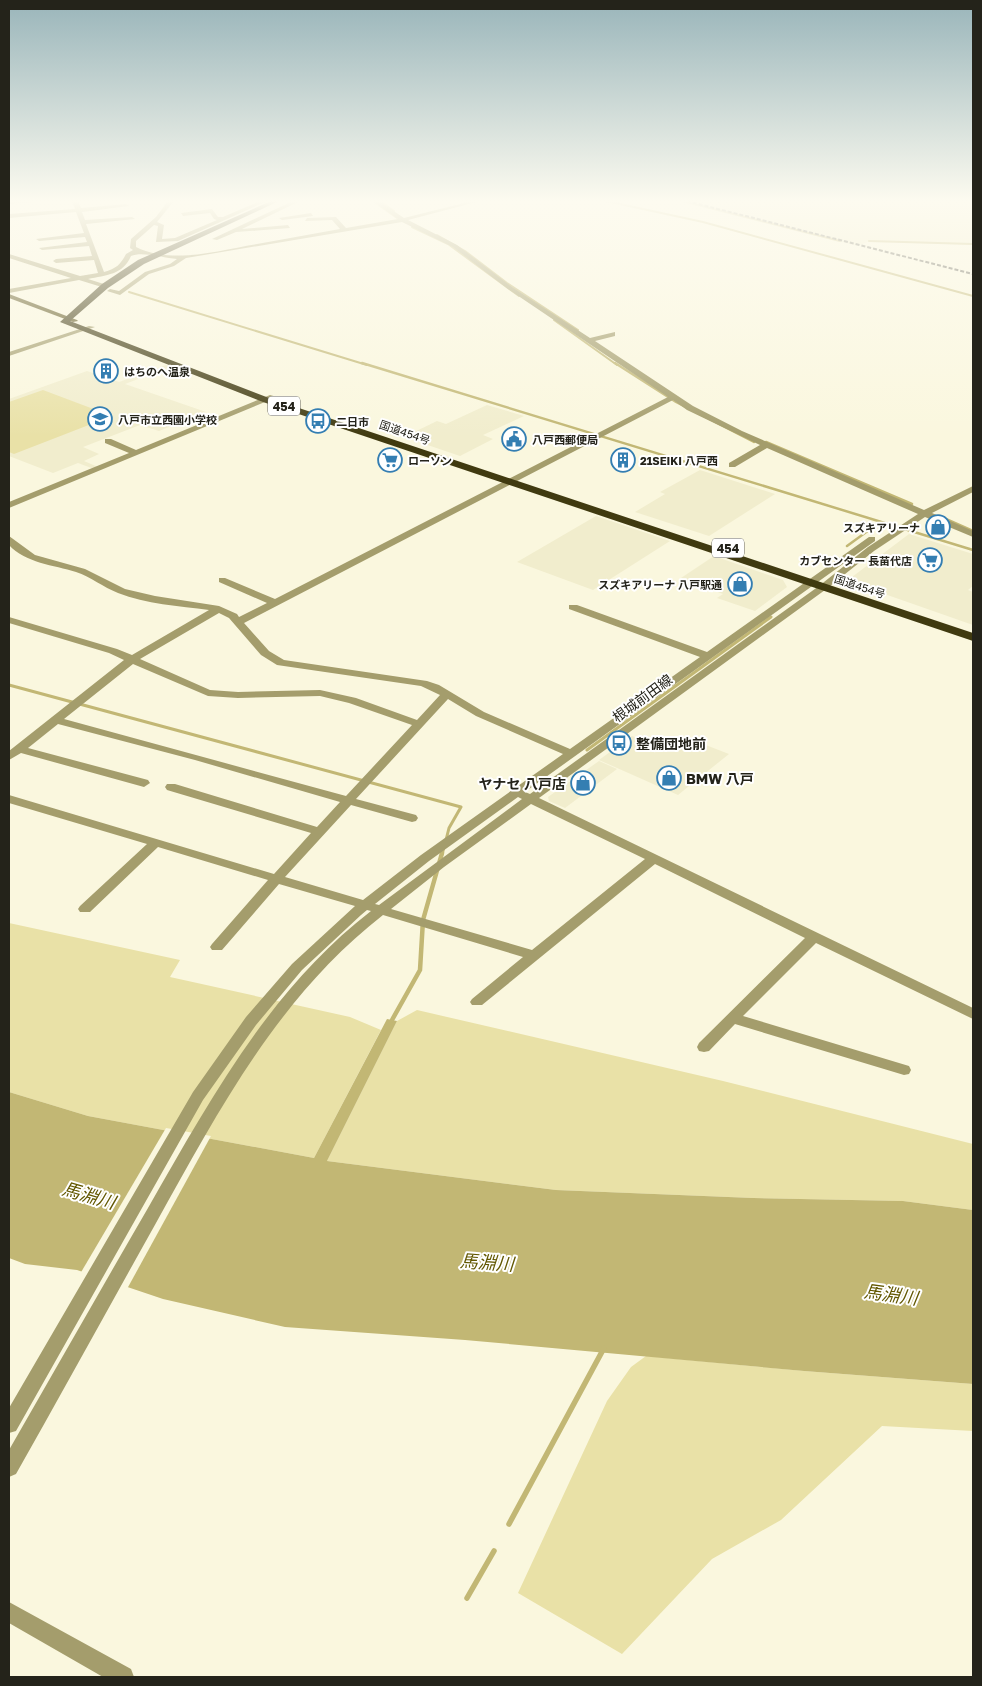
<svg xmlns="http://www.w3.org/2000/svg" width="982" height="1686" viewBox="0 0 982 1686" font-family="'Golos Text','Noto Sans JP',sans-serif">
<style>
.built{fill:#f1edcd}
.green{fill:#e9e1a7}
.water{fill:#c2b774}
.pier{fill:#faf7de}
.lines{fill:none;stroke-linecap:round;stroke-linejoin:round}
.stream-far4{stroke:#c2b774;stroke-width:2}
.stream-far3{stroke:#c2b774;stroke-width:2.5}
.stream-far2{stroke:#c2b774;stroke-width:3}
.stream-far1{stroke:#c2b774;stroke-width:4.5}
.stream{stroke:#c2b774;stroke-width:5.5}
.minor{fill:#a49d6c;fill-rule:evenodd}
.major{fill:#5c531b;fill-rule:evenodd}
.highway{fill:#403a10;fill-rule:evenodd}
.rail{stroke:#525044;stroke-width:2;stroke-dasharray:4 2;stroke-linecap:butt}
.labels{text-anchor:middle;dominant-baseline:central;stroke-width:4;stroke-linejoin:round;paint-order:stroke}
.far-poi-label{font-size:11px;font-weight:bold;fill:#24231a;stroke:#fff;text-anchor:start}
.far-street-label{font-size:11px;fill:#24231a;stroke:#fff}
.shield{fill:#fff;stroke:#66655f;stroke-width:1}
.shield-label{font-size:12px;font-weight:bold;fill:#24231a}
.street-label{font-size:14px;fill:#24231a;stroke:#fff}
.poi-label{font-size:14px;font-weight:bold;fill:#24231a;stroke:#fff;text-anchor:start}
.near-water-label{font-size:18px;font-style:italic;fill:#625700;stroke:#fff}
</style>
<rect width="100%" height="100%" fill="#faf7de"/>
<path class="built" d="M689,201H973V245L870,241L857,246Z
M166,365L170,367L125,384L206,412L159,431L140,425L83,447L99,454L84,461L98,467L94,469L78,463L53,473L9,456V399L87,371L119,382Z
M487,405L524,416L483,435L493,439L460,456L404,437L437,421L446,424Z
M700,470L775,494L709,536L635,512L665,494L660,492Z
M596,516L670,541L593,590L517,562Z
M909,534L973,554V586L968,590L973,592V625L856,584L852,577Z
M714,556L783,580L787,587L755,611L717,598L723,594L681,578Z
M680,735L729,754L678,795L599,760L632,736L661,749Z
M599,761L617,769L565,808L549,801L548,797Z"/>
<path class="green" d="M43,390L112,416L14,454L9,452V402Z
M9,923L180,960L170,977L350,1017L381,1030L314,1158L88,1116L9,1092Z
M417,1010L723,1081L973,1144V1210L903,1201L753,1198L556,1190L327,1161L397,1021Z
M646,1356L804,1371L973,1384V1431L882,1426L781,1520L712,1559L622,1654L518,1593L607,1401L631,1367Z"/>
<path class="water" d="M387,1019L397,1021L327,1161L556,1190L753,1198L903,1201L973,1210V1384L804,1371L465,1340L285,1327L163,1299L77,1270L25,1264L9,1258V1092L88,1116L314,1158Z"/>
<path class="pier" d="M166,1128L211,1136L127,1289L80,1274Z"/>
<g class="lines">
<path class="stream-far4" d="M373,201L397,218
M380,201L394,211
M606,201L703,222L973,296
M682,201L840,241
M9,203L33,201
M412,227L448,244L519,296
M437,235L465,251L507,283L578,330
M869,241L973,244
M129,292L367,365
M554,320L617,365"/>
<path class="stream-far3" d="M362,363L973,550
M615,363L676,402L754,442
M766,442L912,504
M939,516L973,531
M847,546L880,522"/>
<path class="stream-far2" d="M9,685L461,807L449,828L446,840
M587,750L771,617
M442,855L444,847"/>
<path class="stream-far1" d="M392,1020L420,970L423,920L442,853"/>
<path class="stream" d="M509,1524L604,1348
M467,1598L494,1551"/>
<path class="minor" d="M9,201H25L9,204Z
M72,201H78L81,208L126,204L129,206L82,212L85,220L132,217L135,219L86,224L104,272C116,269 121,264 126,254L133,250L130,248L131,239L156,217L168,201H174L157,222L164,225L162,239L175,238L217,220L214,219L210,213L183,216L181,213L212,209L218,217H223L260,201H267L178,241L156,242L158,226L154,225L136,241V247C172,265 220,250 257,244C285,239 312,234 340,229L332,220L305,221L307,218L336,217L346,228L398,219L373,201H379L404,218L472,201H480L408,220L457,245L512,287L590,338L615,332V336L595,341L693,406L742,431L924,510L973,486V492L932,513L973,531V537L925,517L874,551L825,590L539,798L973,1008V1019L816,943L743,1016L909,1066L911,1070L909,1074L904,1075L735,1024L709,1051L704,1052L699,1051L697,1047L699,1043L805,938L655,864L482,1005H472L470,1002L472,999L523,957L383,915C278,997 219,1110 156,1223C109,1307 63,1391 16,1474L9,1477V1450C55,1370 101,1289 148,1208C210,1100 270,989 371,911L367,910L361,915L302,970L256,1025L203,1100L16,1431L9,1433V1408L193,1092L246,1017L292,964L355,906L279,884L222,950H212L210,947L212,944L268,880L158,847L90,912H80L78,909L80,906L147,844L9,803V795L274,874L311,833L167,790L165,787L167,784H175L317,827L340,802L195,760L58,724L28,748L148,780L150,783L144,787L21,753L9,760V751L124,660L109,653L9,623V617L117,649L132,655L209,610C179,606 146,604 118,593C103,587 91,577 76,572C54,565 25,563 9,545V536L35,555L85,569L125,589L155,596L219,606L237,614L239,617L267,603L219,582V578H225L275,599L668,397L508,289L453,247L402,222L186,258L174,266L149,274L120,295L107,291L110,289L119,291L145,272L170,264L177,259C164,258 142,251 131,256C123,275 106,275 88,279L107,285L108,286L105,288L79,280L9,293V289L71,278L9,258V254L80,276L98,273L94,260L56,263L53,261L56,259L92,256L89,246L42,250L39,248L87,242L85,237L39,241L36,239L84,233L76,212L9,218V214L75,209ZM673,400L687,410L760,445L729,463V467H735L767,448L918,514L868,547L819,586L530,794L525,792L875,541V537H869L707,652L577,605H569V609L700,657L570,749L484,712L439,685L427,681L284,660L269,651L244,623ZM219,613L229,618L261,655L277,665L421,686L440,695L417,720L356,698L320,690L238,692L210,690L140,659ZM133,664L208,696L238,698L320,696L349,703L412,725L346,796L64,719ZM448,699L476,716L563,754L421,855L363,900L285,877L351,805L412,822L416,821L418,818L416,815L356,799ZM518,797L522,799L379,905L375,904L429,861ZM531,804L645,859L532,950L391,909L444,867Z
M293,201H300L242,229L288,225L290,228L236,232L217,240L212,239Z
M311,213L313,216L282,220L279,218Z
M89,326L95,327L9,356V352Z
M270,395L277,397L9,508V502L129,453L105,443V439H111L136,450Z
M9,1602L131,1669L134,1677H103L9,1623Z"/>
<path class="major" d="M9,294L77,320L78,321L73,322L9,298Z"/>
<path class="highway" d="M271,201H279L144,264L108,288L70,321L269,398L973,633V641L263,402L60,322L102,284L138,260Z"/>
<path class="rail" d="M687,201L973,274"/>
</g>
<linearGradient id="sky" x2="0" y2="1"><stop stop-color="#99b5ba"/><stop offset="0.46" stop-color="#fdfbf0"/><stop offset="1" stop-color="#fdfbf0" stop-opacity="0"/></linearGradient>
<rect width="982" height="437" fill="url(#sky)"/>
<defs>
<g id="building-ring" transform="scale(1.25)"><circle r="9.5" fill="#fff" stroke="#347eb2" stroke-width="1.5"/><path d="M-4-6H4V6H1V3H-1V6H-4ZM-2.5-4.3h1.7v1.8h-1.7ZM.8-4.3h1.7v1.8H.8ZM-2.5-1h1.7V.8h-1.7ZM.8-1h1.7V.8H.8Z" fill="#347eb2"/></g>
<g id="school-ring" transform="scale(1.25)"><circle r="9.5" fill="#fff" stroke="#347eb2" stroke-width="1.5"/><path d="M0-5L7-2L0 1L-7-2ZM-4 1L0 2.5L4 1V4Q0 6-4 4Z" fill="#347eb2"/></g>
<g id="bus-ring" transform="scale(1.25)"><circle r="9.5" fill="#fff" stroke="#347eb2" stroke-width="1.5"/><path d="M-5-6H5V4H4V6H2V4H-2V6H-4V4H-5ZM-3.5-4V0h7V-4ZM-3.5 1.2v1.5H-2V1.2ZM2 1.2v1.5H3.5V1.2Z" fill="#347eb2"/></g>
<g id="civic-ring" transform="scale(1.25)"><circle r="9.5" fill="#fff" stroke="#347eb2" stroke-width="1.5"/><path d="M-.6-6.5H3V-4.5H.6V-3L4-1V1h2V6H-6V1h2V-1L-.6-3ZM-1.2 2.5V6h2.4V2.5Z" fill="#347eb2"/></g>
<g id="supermarket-ring" transform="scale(1.25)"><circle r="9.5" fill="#fff" stroke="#347eb2" stroke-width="1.5"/><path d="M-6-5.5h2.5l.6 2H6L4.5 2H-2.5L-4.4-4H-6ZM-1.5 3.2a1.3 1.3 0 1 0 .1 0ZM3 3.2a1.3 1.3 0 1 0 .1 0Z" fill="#347eb2"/></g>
<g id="shop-ring" transform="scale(1.25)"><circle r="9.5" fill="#fff" stroke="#347eb2" stroke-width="1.5"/><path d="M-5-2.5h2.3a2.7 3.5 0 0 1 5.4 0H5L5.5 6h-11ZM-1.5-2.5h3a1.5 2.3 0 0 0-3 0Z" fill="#347eb2"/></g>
</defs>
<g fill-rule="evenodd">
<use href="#building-ring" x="106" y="371"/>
<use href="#school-ring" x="100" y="419"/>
<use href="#bus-ring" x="318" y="421"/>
<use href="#civic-ring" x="514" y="439"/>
<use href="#supermarket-ring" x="390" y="460"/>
<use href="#building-ring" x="623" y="460"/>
<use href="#shop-ring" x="938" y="527"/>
<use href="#supermarket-ring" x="930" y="560"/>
<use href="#shop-ring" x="740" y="584"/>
<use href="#bus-ring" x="619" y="743"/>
<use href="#shop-ring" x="669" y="778"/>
<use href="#shop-ring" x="583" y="783"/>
</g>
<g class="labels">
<g class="far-poi-label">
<text x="124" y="371">はちのへ温泉</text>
<text x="118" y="419">八戸市立西園小学校</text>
<text x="336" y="421">二日市</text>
<text x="532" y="439">八戸西郵便局</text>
<text x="408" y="460">ローソン</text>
<text x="640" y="460">21SEIKI 八戸西</text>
<text x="920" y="527" text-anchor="end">スズキアリーナ</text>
<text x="912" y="560" text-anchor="end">カブセンター 長苗代店</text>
<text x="722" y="584" text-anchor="end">スズキアリーナ 八戸駅通</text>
</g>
<g class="far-street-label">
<text transform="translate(405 432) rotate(19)">国道454号</text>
<text transform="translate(860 586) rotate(18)">国道454号</text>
</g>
<g class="shield">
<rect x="268" y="396.5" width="32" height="19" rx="4"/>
<rect x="712" y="538.5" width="32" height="19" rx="4"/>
</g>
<g class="shield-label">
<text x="284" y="406">454</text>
<text x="728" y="548">454</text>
</g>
<g class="street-label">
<text transform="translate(642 698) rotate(-36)">根城前田線</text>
</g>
<g class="poi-label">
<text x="636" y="743">整備団地前</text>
<text x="686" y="778">BMW 八戸</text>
<text x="566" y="783" text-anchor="end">ヤナセ 八戸店</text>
</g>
<g class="near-water-label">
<text transform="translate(89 1195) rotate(16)">馬淵川</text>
<text transform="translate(487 1262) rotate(4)">馬淵川</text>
<text transform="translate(891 1294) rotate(8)">馬淵川</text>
</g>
</g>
<rect width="982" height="1686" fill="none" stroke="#24231a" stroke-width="20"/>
</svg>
